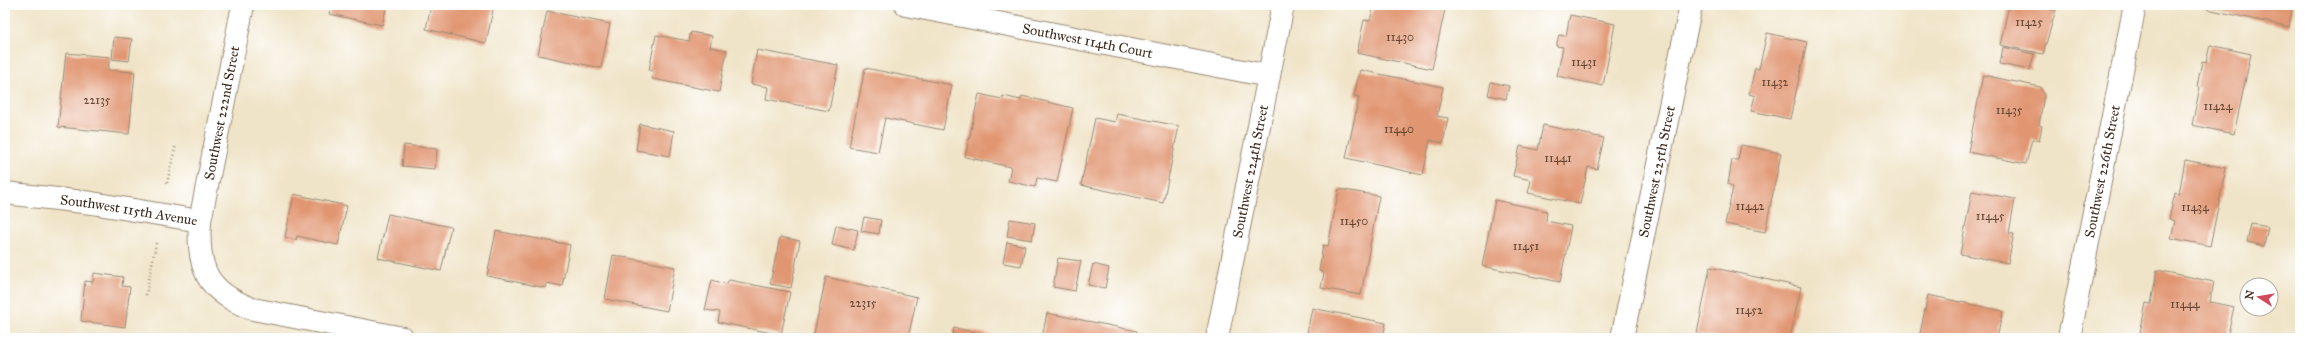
<svg xmlns="http://www.w3.org/2000/svg" width="2305" height="343" viewBox="0 0 2305 343" font-family="'IM FELL Great Primer',serif">
<style>
.building{fill:#e19672}
.lines{fill:none;stroke-linecap:round;stroke-linejoin:round}
.street-casing{stroke:#968773;stroke-width:24}
.secondary-casing{stroke:#968773;stroke-width:24}
.path{stroke:#968773;stroke-width:2.5;stroke-dasharray:1 3;stroke-linecap:butt}
.street{stroke:#fff;stroke-width:22}
.secondary{stroke:#fff;stroke-width:22}
.labels{text-anchor:middle;dominant-baseline:central;stroke-width:3;stroke-linejoin:round;paint-order:stroke}
.number-label{font-size:12px;fill:#644533}
.street-label{font-size:14px;fill:#3b2a1e;stroke:#fff}
</style>
<rect width="100%" height="100%" fill="#fff"/>
<filter id="ink" filterUnits="userSpaceOnUse"><feTurbulence type="fractalNoise" baseFrequency=".025" numOctaves="2"/><feDisplacementMap in="SourceGraphic" scale="8" xChannelSelector="R" yChannelSelector="G"/><feConvolveMatrix kernelMatrix="1 2 1 2 8 2 1 2 1" color-interpolation-filters="sRGB"/></filter>
<filter id="wash" filterUnits="userSpaceOnUse"><feTurbulence type="fractalNoise" baseFrequency=".012" numOctaves="4" result="noise"/><feDisplacementMap in="SourceGraphic" scale="16" xChannelSelector="R" yChannelSelector="G"/><feGaussianBlur stdDeviation="0.9" result="paint"/><feColorMatrix in="noise" values="0 0 0 0 0 0 0 0 0 0 0 0 0 0 0 0 0 1.4 0 .05"/><feComposite in="paint" operator="in"/></filter>
<g filter="url(#wash)">
<rect width="100%" height="100%" fill="#f0e4c8"/>
<g id="blocks">
<path class="building" d="M331,5H387L382,25L329,14Z
M431,5H494L486,43L426,29Z
M1374,5H1446L1432,69L1357,53L1364,20L1370,21Z
M2009,5H2052L2051,10H2056L2043,54L2000,45Z
M2208,5H2293L2289,27L2207,9Z
M547,11L610,24L601,68L538,55Z
M1570,15L1615,24L1603,86L1557,76L1563,47L1556,46L1559,35L1566,36Z
M691,32L712,36L710,47L727,50L719,92L652,79L653,71L649,70L656,35L689,41Z
M1767,33L1807,42L1790,119L1751,111L1755,96L1749,94L1755,68L1759,69Z
M114,37L132,39L129,61L112,59Z
M2210,45L2251,54L2234,134L2192,125L2200,87H2197L2202,61L2206,62Z
M2003,47L2034,54L2030,70L2000,64Z
M757,50L838,65L829,111L766,99L768,87L751,84Z
M66,53L110,57L108,70L135,72L129,134L58,127Z
M865,68L952,85L943,130L885,118L878,152L849,147Z
M1360,70L1443,87L1437,116L1448,118L1443,143L1430,140L1423,175L1346,158L1359,97L1354,96Z
M1983,75L2040,87L2044,95L2039,125L2042,126L2039,141L2032,139L2026,164L1968,152Z
M1491,82L1509,86L1506,99L1488,95Z
M979,94L1002,99L1003,96L1021,100L1022,96L1073,108L1057,182L1037,178L1035,187L1008,181L1011,167L965,157Z
M1117,114L1179,126L1163,203L1081,185L1095,118L1115,122Z
M640,124L674,131L670,156L636,150Z
M1543,125L1604,138L1597,169L1588,167L1580,204L1528,193L1531,180L1513,176L1520,146L1538,150Z
M404,145L437,149L435,169L402,166Z
M1741,145L1781,153L1765,232L1725,224L1733,187L1728,184L1732,160H1738Z
M2185,160L2226,168L2210,246L2171,238L2175,221L2169,219L2175,193L2179,194Z
M1339,189L1379,196L1361,295L1321,288L1324,273L1319,271L1323,245L1328,246Z
M1972,191L2015,199L2009,233L2014,234L2008,263L1960,254Z
M294,194L347,206L338,245L297,236L296,240L285,237Z
M1495,200L1547,211L1546,221L1571,226L1560,282L1482,266Z
M388,214L451,227L441,271L378,258Z
M864,217L881,220L879,234L861,231Z
M1010,219L1035,223L1032,240L1007,236Z
M2251,224L2268,227L2264,246L2247,242Z
M836,225L858,230L854,250L832,245Z
M496,231L570,245L562,286L547,283L546,288L487,276Z
M780,237L800,241L791,288L770,284Z
M1007,242L1025,246L1021,266L1003,263Z
M613,255L675,267L667,311L605,299Z
M1058,258L1081,261L1075,291L1053,287Z
M1093,264L1109,268L1105,288L1088,285Z
M1710,267L1801,287L1790,338H1716L1697,334Z
M2157,270L2214,282L2210,302L2234,307L2227,338H2143L2144,334L2140,333L2146,303L2151,304Z
M94,273L123,277L122,286L130,287L125,327L81,321L85,281L93,282Z
M826,277L917,297L908,338H813Z
M712,280L726,284L729,280L790,292L781,335L718,322L720,312L705,310Z
M1928,295L2003,311L1997,338H1919Z
M1312,308L1386,323L1383,338H1306Z
M1047,313L1137,331L1136,338H1042Z
M954,328L1004,337V338H952Z"/>
</g>
</g>
<g filter="url(#ink)">
<use href="#blocks" fill-opacity="0" stroke="#968773" stroke-width="1"/>
<g class="lines">
<g class="street-casing">
<g id="street">
<path d="M243,5L200,221C197,268 206,292 253,309L403,338"/>
<path id="s1" d="M906,5L1269,76"/>
<path id="s2" d="M5,193L92,203L200,221"/>
<path id="s3" d="M1622,338L1691,5"/>
<path id="s4" d="M2069,338L2135,5"/>
</g>
</g>
<g class="secondary-casing">
<g id="secondary">
<path id="s5" d="M1217,338L1283,5"/>
</g>
</g>
<path class="path" d="M167,183L176,144
M146,295L156,243"/>
<use href="#street" class="street"/>
<use href="#secondary" class="secondary"/>
</g>
</g>
<g class="labels">
<g class="number-label">
<text x="2029" y="22">11425</text>
<text x="1400" y="37">11430</text>
<text x="1584" y="62">11431</text>
<text x="1775" y="82">11432</text>
<text x="97" y="100">22135</text>
<text x="2218" y="106">11424</text>
<text x="2009" y="110">11435</text>
<text x="1399" y="129">11440</text>
<text x="1558" y="158">11441</text>
<text x="1750" y="206">11442</text>
<text x="2195" y="207">11434</text>
<text x="1990" y="216">11445</text>
<text x="1354" y="221">11450</text>
<text x="1526" y="246">11451</text>
<text x="863" y="303">22315</text>
<text x="2185" y="304">11444</text>
<text x="1749" y="310">11452</text>
</g>
<g class="street-label">
<text stroke="none"><textPath href="#s1" startOffset="185">Southwest 114th Court</textPath></text>
<text transform="translate(222 113) rotate(-79)">Southwest 222nd Street</text>
<text stroke="none"><textPath href="#s5" startOffset="170">Southwest 224th Street</textPath></text>
<text stroke="none"><textPath href="#s4" startOffset="170">Southwest 226th Street</textPath></text>
<text stroke="none"><textPath href="#s3" startOffset="170">Southwest 225th Street</textPath></text>
<text stroke="none"><textPath href="#s2" startOffset="125">Southwest 115th Avenue</textPath></text>
</g>
</g>
<rect width="2305" height="343" fill="none" stroke="#fff" stroke-width="20"/>
<g transform="translate(2259 297) rotate(282)"><circle r="19" fill="#ffffff" stroke="#b1aaa5"/>
<path d="M0-3L7 15L0 10L-7 15Z" fill="#d1495b"/>
<text y="-6" font-size="11" font-weight="bold" text-anchor="middle" fill="#3b2a1e">N</text>
</g>
</svg>
